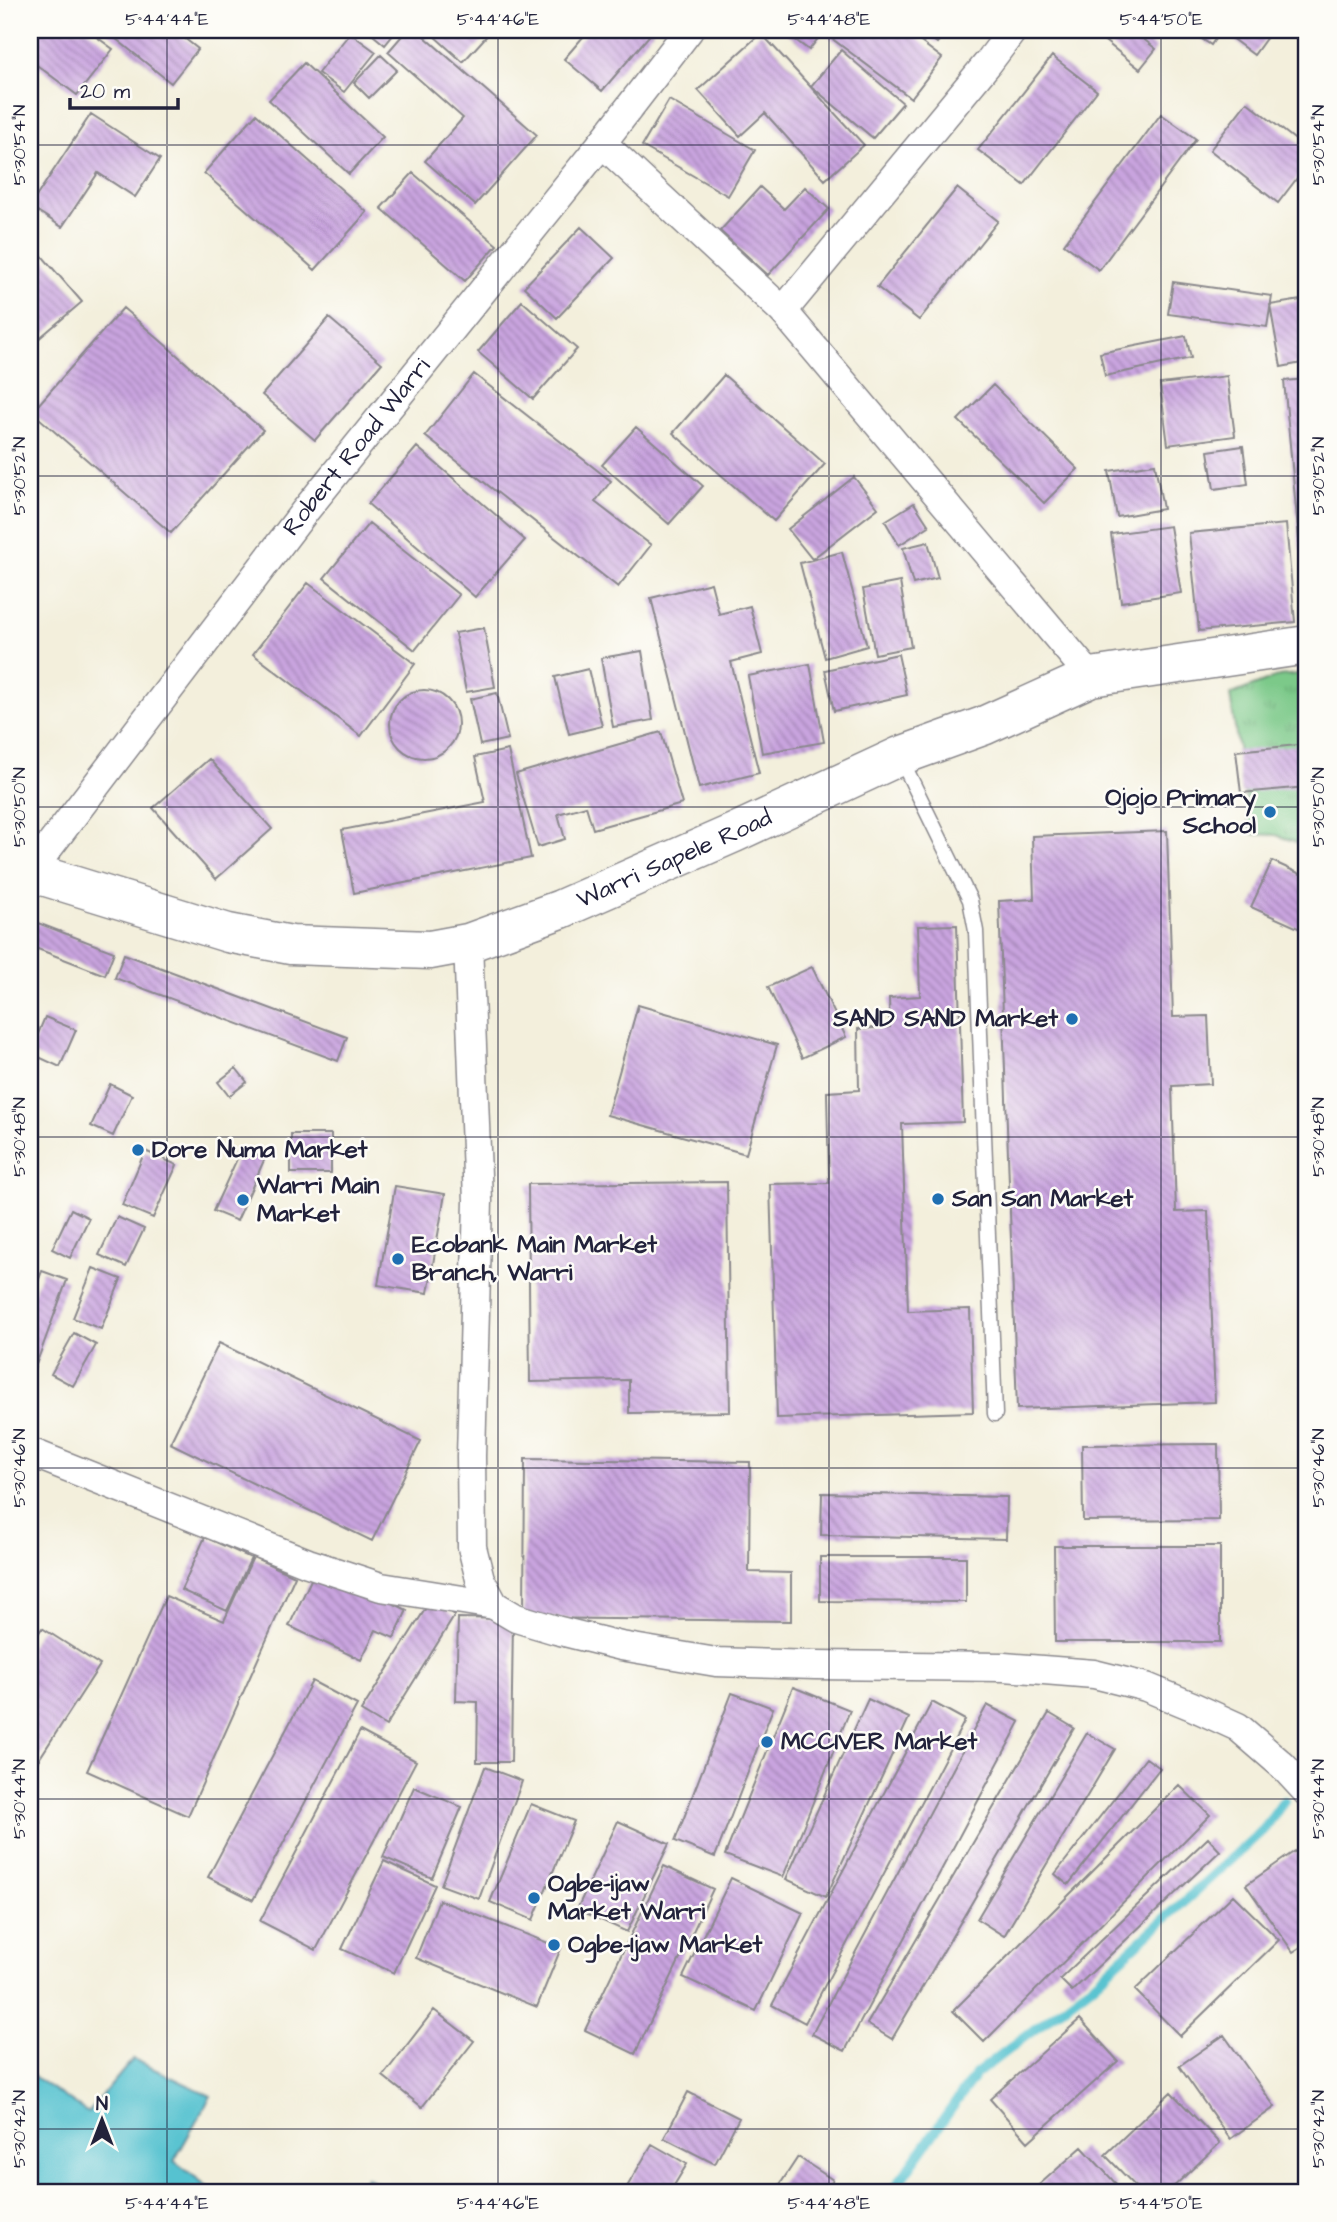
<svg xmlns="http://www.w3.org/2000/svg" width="1337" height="2222" viewBox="0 0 1337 2222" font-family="'Architects Daughter',sans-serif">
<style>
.park{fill:url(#park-tufts);stroke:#4e7662;stroke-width:2}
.water{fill:#56c2d0;stroke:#3c7286;stroke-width:2}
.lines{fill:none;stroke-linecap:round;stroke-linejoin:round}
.stream{stroke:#56c2d0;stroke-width:10}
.building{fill:url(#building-back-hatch)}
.service-casing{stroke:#8a888c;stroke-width:17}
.minor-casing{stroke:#8a888c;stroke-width:31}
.primary-casing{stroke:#8a888c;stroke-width:41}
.service{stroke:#fff;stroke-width:14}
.minor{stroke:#fff;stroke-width:28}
.primary{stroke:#fff;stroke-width:38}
.ticks{fill:none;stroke:#22223b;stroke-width:2;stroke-opacity:0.45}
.poi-dot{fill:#1f6fb2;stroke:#fdfcf7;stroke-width:2.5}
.labels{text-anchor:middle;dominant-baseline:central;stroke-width:5;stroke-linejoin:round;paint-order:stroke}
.street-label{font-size:24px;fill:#22223b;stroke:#fdfcf7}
.poi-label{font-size:24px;font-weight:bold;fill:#22223b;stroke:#fdfcf7;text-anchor:start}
.neatline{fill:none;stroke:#22223b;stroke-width:2.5}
.ticks-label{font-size:18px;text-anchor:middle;fill:#22223b}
</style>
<defs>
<pattern id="park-tufts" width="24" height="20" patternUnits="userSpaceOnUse" patternTransform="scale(1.75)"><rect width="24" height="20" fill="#7bc989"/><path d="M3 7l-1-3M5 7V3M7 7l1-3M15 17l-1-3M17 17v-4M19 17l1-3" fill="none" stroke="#6aac77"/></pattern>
<pattern id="building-back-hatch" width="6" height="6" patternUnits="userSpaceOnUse" patternTransform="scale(1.75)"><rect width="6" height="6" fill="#c9a4df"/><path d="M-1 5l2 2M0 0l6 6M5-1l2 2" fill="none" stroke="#a385b6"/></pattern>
</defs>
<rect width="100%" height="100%" fill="#fdfcf7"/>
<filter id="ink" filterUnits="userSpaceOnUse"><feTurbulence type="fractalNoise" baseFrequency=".0143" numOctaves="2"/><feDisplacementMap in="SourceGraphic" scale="14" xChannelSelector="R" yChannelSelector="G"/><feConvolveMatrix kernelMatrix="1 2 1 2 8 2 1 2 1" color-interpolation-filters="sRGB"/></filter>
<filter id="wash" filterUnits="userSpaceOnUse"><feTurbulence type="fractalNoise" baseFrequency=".00686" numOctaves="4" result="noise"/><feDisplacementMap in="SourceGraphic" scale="28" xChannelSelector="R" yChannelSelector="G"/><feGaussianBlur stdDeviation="1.57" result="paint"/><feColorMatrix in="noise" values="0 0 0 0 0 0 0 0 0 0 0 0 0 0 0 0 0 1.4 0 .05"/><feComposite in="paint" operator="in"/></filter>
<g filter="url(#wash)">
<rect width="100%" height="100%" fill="#f3efdc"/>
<path class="park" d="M1307,673V846L1276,835L1251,834L1230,695L1279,676Z"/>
<path class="water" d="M133,2059L211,2096L174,2161L215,2192H30V2074L88,2113Z
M367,2177L389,2192H357Z"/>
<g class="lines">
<path class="stream" d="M892,2192L976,2074L1091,1986L1264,1829L1284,1801"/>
</g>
<g id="blocks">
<path class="building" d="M30,30H87L113,49L77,95L30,60Z
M105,30H174L198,49L171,83Z
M367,30H397L385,45Z
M407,30H417L537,135L475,205L425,161L463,118L388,52Z
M439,30H492L463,62L434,36Z
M589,30H654L602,91L564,59Z
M782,30H905L942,58L911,98L823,32L809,50Z
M920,30H947L937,43Z
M1091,30H1132L1156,49L1140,69Z
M1189,30H1221L1211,45Z
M1229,30H1272L1254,55L1226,34Z
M350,33L376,52L344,92L318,73Z
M761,33L864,145L825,180L765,113L740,136L698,90Z
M841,50L903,103L873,138L811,86Z
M381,55L397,70L369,98L354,83Z
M1052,56L1097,91L1024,185L978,150Z
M1307,57V72L1300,66Z
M304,63L383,137L349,174L269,100Z
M669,100L755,150L728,196L642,146Z
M1247,102L1307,149V165L1278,203L1210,150Z
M91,114L160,159L135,197L98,173L62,227L30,206Z
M256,114L367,212L315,270L204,173Z
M1161,114L1196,139L1099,270L1064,244Z
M413,173L497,245L465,281L381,208Z
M760,187L784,209L805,187L829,209L768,275L720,231Z
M957,188L998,221L919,320L877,287Z
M581,227L614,258L557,318L524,287Z
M30,242L82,302L30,346Z
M1173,282L1272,296L1267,327L1168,314Z
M1307,299V362L1281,367L1270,305Z
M522,301L577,349L533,399L478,352Z
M123,308L263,430L171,533L32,412Z
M329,318L382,363L315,440L262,395Z
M1186,336L1191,358L1105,376L1100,353Z
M474,374L611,481L595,502L651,545L618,587L425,436Z
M724,375L825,464L774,521L673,433Z
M1227,376L1235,436L1168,445L1160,384Z
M1307,379V550L1300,551L1284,381Z
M993,385L1078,469L1044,503L958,420Z
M636,427L703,486L669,524L602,465Z
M1243,446L1248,484L1214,489L1208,451Z
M417,447L525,540L475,597L368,504Z
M1155,464L1163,509L1117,517L1109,471Z
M854,477L878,508L812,559L788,529Z
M914,503L929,526L899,545L885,521Z
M369,523L459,595L415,650L324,578Z
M1286,524L1295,622L1199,631L1189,533Z
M1170,526L1181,593L1121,602L1111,534Z
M928,542L938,578L913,584L903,548Z
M842,552L867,646L825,658L800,563Z
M900,582L911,647L875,654L863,589Z
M308,583L415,664L361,736L253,654Z
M711,583L719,614L750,606L762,654L731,662L759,773L699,788L651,598Z
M484,628L495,687L466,692L455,633Z
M642,651L653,720L613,727L601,658Z
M898,654L907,695L834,711L825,670Z
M810,664L824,742L762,753L748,676Z
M588,669L602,726L569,734L555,677Z
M390 724a34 34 0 1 1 68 0a34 34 0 1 1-68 0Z
M497,693L508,739L480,745L470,699Z
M661,732L682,804L593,829L586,806L558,814L565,839L538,847L516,774Z
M1307,744V787L1241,793L1236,751Z
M508,750L531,858L354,893L342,830L485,802L475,757Z
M209,759L272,829L216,879L153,808Z
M1167,831L1173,1017L1208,1016L1211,1084L1172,1086L1176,1212L1208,1211L1215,1402L1017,1409L999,901L1034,899L1032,836Z
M1272,861L1307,877V932L1251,907Z
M30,920L114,952L105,975L30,946Z
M957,925L963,1122L902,1124L908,1311L970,1309L973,1412L777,1418L770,1184L829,1183L827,1092L859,1090L858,1029L890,1027L889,998L920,996L918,926Z
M124,954L347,1037L338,1061L115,978Z
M812,967L846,1037L802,1058L768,987Z
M638,1005L777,1045L746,1154L607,1115Z
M45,1017L76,1030L60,1067L30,1053Z
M236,1068L247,1082L229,1096L218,1082Z
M110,1084L132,1095L113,1136L91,1126Z
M291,1134H331V1173H291Z
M242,1148L265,1158L237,1221L213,1211Z
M145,1151L177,1165L153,1218L122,1205Z
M727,1182L730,1412L629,1413V1380L530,1382L528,1184Z
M395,1186L445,1194L428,1293L378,1285Z
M71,1209L89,1218L70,1258L52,1249Z
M117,1217L144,1229L126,1267L99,1255Z
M93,1268L121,1279L101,1329L73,1318Z
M42,1271L67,1280L30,1381V1303Z
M74,1333L96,1345L73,1386L51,1374Z
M219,1343L421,1441L372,1541L170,1443Z
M1218,1444L1219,1520L1083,1521L1082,1445Z
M525,1459L750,1462L749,1572L791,1573V1621L524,1618Z
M822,1493L1007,1497L1006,1539L821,1535Z
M205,1537L251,1558L227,1611L181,1590Z
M1054,1546H1220V1642H1055Z
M253,1557L295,1576L188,1816L87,1771L166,1596L224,1621Z
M820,1557H966V1602L820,1601Z
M317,1567L407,1610L394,1638L376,1630L361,1660L289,1626Z
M431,1600L455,1615L386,1726L361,1711Z
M458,1618L513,1619L511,1762H477L478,1702L456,1701Z
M42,1628L100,1665L30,1773V1646Z
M312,1681L357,1705L253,1900L208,1877Z
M793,1687L850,1710L783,1877L725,1855Z
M732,1693L773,1708L715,1857L675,1841Z
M868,1699L909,1718L826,1897L786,1879Z
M932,1702L965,1720L805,2023L772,2005Z
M987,1705L1020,1722L845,2051L812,2034Z
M1049,1713L1074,1728L892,2039L867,2024Z
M360,1731L416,1761L316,1950L260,1921Z
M1087,1733L1115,1749L1004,1936L977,1919Z
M1146,1758L1160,1768L1068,1885L1055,1874Z
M485,1767L522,1781L479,1899L441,1885Z
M1179,1785L1210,1815L984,2042L953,2011Z
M414,1787L462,1807L432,1878L383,1857Z
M531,1804L574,1821L533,1920L490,1902Z
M618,1821L669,1844L627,1932L577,1909Z
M1208,1838L1220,1851L1072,1991L1060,1979Z
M1295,1851L1307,1867V1943L1293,1952L1246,1885Z
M384,1861L435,1885L394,1973L342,1949Z
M664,1866L713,1889L635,2054L585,2030Z
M731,1878L803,1913L756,2011L683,1977Z
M1233,1895L1279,1940L1180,2036L1135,1990Z
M439,1900L561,1948L537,2007L416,1958Z
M434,2010L474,2041L422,2107L383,2076Z
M1080,2019L1118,2061L1028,2142L990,2099Z
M1224,2035L1275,2107L1230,2139L1179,2066Z
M688,2092L739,2118L715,2164L664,2138Z
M1171,2092L1220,2143L1168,2192H1141L1105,2155Z
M652,2144L687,2164L670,2192H624Z
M1082,2147L1118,2186L1111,2192H1031Z
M798,2157L833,2180L824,2192H775Z"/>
</g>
</g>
<g filter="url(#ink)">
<use href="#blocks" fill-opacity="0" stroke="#8a888c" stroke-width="2"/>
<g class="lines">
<g class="service-casing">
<path id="service" d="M900,757L970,900L976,931L995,1414"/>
</g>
<g class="minor-casing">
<g id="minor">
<path d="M602,143L783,311L1091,677"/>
<path d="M783,311L988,63L1013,30"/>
<path id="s1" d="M30,872L305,511L602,143L689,30"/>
<path d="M468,943L478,1201L471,1456L472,1547L480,1579L494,1605L516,1618L556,1630L621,1646L716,1662L815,1665L1004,1667L1094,1674L1146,1687L1192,1706L1238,1727L1282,1765L1307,1792"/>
<path d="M30,1452L308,1563L381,1587L494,1605"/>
</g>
</g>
<g class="primary-casing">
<g id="primary">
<path id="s2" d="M30,872L228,933L291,945L430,950L468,943L561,909L734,833L900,756L983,726L1091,677L1307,645"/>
</g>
</g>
<use href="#service" class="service"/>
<use href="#minor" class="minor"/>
<use href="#primary" class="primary"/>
</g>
</g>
<path class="ticks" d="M167,30V2192M498,30V2192M829,30V2192M1161,30V2192M30,145H1307M30,476H1307M30,807H1307M30,1137H1307M30,1468H1307M30,1799H1307M30,2129H1307"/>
<g class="poi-dot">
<circle cx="1270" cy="812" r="7"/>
<circle cx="1072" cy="1019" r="7"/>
<circle cx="138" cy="1150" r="7"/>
<circle cx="938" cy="1199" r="7"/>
<circle cx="243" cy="1200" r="7"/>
<circle cx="398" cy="1259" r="7"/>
<circle cx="767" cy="1742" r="7"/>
<circle cx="534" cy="1898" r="7"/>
<circle cx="554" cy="1945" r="7"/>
</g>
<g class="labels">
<g class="street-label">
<text stroke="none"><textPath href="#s1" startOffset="536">Robert Road Warri</textPath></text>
<text stroke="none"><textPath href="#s2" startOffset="672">Warri Sapele Road</textPath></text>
</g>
<g class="poi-label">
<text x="1256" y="798" text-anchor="end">Ojojo Primary<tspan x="1256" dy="28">School</tspan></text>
<text x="1058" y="1019" text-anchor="end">SAND SAND Market</text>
<text x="152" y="1150">Dore Numa Market</text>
<text x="257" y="1186">Warri Main<tspan x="257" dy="28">Market</tspan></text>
<text x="952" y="1199">San San Market</text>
<text x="412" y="1245">Ecobank Main Market<tspan x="412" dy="28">Branch, Warri</tspan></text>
<text x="781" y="1742">MCCIVER Market</text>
<text x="548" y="1884">Ogbe-ijaw<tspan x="548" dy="28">Market Warri</tspan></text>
<text x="568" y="1945">Ogbe-Ijaw Market</text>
</g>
</g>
<rect width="1337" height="2222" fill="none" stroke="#fdfcf7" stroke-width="77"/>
<g transform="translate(102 2120)" stroke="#fdfcf7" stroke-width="5" paint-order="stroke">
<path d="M0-5L12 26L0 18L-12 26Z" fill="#22223b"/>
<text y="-10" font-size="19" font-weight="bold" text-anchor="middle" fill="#22223b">N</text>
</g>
<path d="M70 98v10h108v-10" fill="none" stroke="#22223b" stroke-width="3.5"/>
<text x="80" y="98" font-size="21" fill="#22223b" stroke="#fdfcf7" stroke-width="5" paint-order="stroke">20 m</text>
<rect x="38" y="38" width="1260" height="2146" class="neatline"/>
<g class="ticks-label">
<text x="167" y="25">5°44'44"E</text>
<text x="498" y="25">5°44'46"E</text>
<text x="829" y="25">5°44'48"E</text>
<text x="1161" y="25">5°44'50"E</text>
<text transform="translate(19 145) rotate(-90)" y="6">5°30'54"N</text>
<text transform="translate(1318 145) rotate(-90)" y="6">5°30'54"N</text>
<text transform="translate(19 476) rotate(-90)" y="6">5°30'52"N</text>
<text transform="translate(1318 476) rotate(-90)" y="6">5°30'52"N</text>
<text transform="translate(19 807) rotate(-90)" y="6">5°30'50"N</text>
<text transform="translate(1318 807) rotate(-90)" y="6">5°30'50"N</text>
<text transform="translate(19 1137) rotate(-90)" y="6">5°30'48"N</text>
<text transform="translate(1318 1137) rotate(-90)" y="6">5°30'48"N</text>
<text transform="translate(19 1468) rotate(-90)" y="6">5°30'46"N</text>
<text transform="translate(1318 1468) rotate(-90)" y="6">5°30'46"N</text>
<text transform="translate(19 1799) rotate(-90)" y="6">5°30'44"N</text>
<text transform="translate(1318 1799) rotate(-90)" y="6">5°30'44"N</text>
<text transform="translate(19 2129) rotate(-90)" y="6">5°30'42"N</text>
<text transform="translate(1318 2129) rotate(-90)" y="6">5°30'42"N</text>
<text x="167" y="2209">5°44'44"E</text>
<text x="498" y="2209">5°44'46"E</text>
<text x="829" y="2209">5°44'48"E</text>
<text x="1161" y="2209">5°44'50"E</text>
</g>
</svg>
